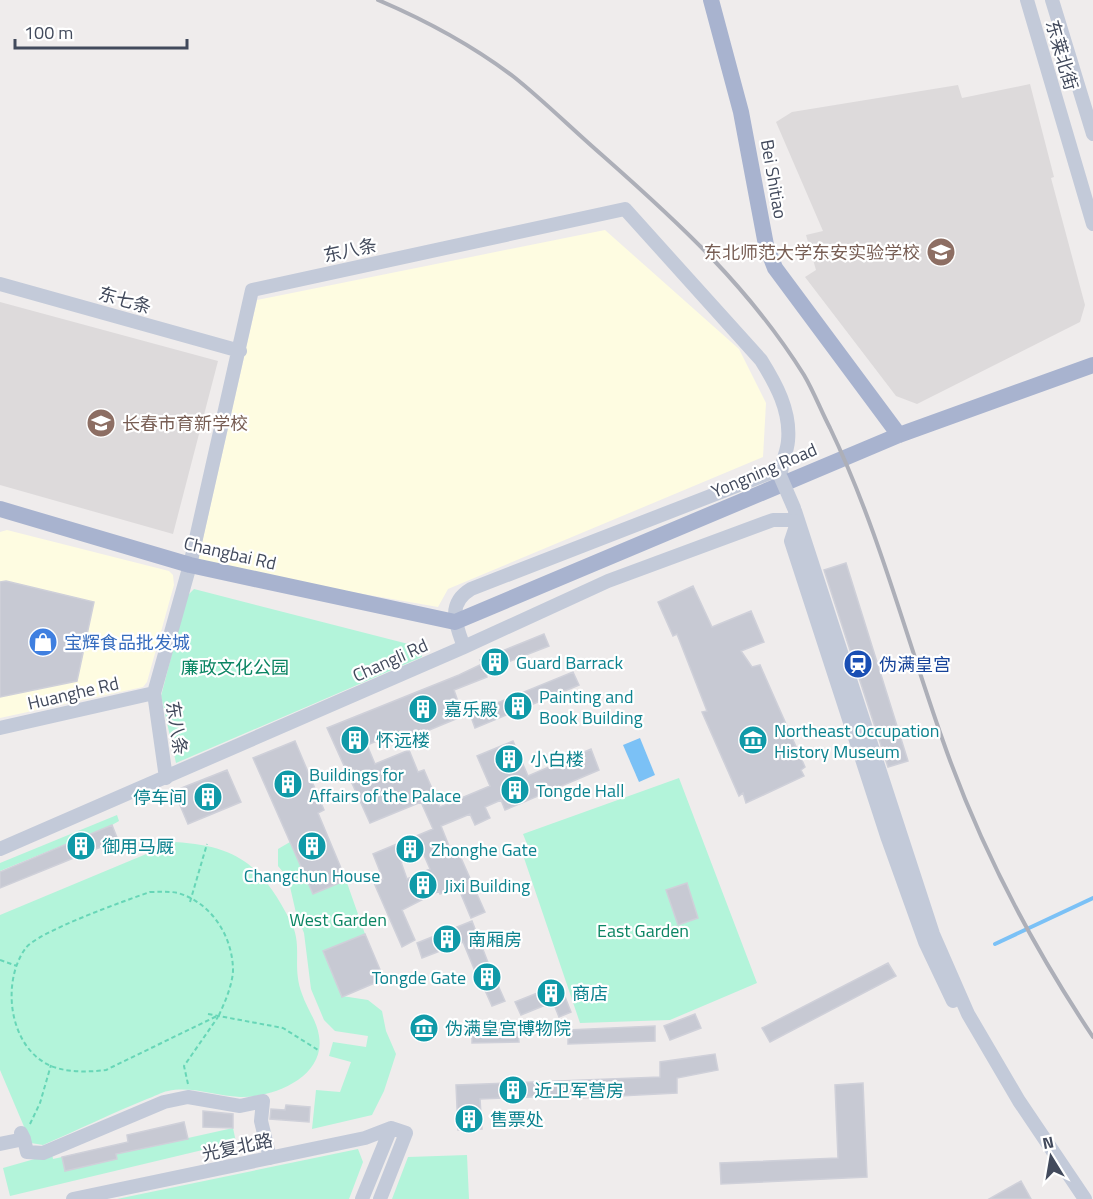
<svg xmlns="http://www.w3.org/2000/svg" width="1093" height="1199" viewBox="0 0 1093 1199" font-family="'Titillium Web','Noto Sans SC',sans-serif">
<style>
.commercial{fill:#fefce1}
.education{fill:#dddadb}
.green{fill:#b3f4da}
.water{fill:#7bc1f6}
.lines{fill:none;stroke-linecap:round;stroke-linejoin:round}
.stream{stroke:#7bc1f6;stroke-width:4}
.building{fill:#c7c9d3;stroke:#cfd0d9;stroke-width:1.5;fill-rule:evenodd}
.path{stroke:#67d6b7;stroke-width:2;stroke-dasharray:4.5 3;stroke-linecap:butt}
.minor{stroke:#c3cad9;stroke-width:14}
.major{stroke:#a8b3cf;stroke-width:16}
.rail{stroke:#adafb8;stroke-width:4}
.minor-bridge{stroke:#c3cad9;stroke-width:14}
.labels{text-anchor:middle;dominant-baseline:central;stroke-width:4.5;stroke-linejoin:round;paint-order:stroke}
.street-label{font-size:18px;fill:#424a5c;stroke:#fff}
.education-label{font-size:18px;fill:#785e54;stroke:#fff;text-anchor:end}
.shop-label{font-size:18px;fill:#366cbe;stroke:#fff;text-anchor:start}
.culture-label{font-size:18px;fill:#0d838f;stroke:#fff;text-anchor:start}
.transit-label{font-size:18px;fill:#164399;stroke:#fff;text-anchor:start}
.park-label{font-size:18px;fill:#0b8563;stroke:#fff}
</style>
<rect width="100%" height="100%" fill="#efecec"/>
<path class="commercial" d="M605,230L739,349L766,403L763,457L448,589L438,607L197,565L257,300Z
M7,530L169,571L173,575L174,585L147,682L143,687L0,718V532Z"/>
<path class="education" d="M1030,84L1054,177L1051,178L1085,305L1080,322L917,404L896,396L805,277L816,270L806,235L823,231L776,122L792,112L958,85L962,98Z
M0,302L218,361L173,534L0,485Z"/>
<path class="green" d="M194,589L420,647L422,657L176,763L161,696L187,596Z
M679,778L757,983L670,1020L580,1023L524,858L529,849L523,834Z
M117,815L119,821L112,825L0,871V863Z
M175,842C238,846 261,865 290,920C304,946 291,965 302,994C307,1009 317,1021 319,1036C326,1077 273,1098 240,1097C216,1096 192,1086 168,1091C161,1092 154,1097 147,1099C112,1113 78,1130 43,1145L31,1143L0,1070V915Z
M290,842L313,894L346,880L365,934L324,951L342,996L368,1000L382,1011L386,1031L396,1054L384,1091L372,1115L312,1129L316,1090L340,1092L351,1062L329,1056L333,1042L366,1047L368,1036L335,1031L324,1020L311,989L304,933L296,913L288,878L278,866V849Z
M233,1128L236,1142L10,1196L3,1168L52,1154L53,1159L62,1157L65,1171L117,1159L116,1154Z
M358,1149L363,1162L349,1199H117Z
M467,1155L469,1199H392L408,1157Z"/>
<path class="water" d="M640,738L655,775L639,782L623,745Z"/>
<g class="lines">
<path class="stream" d="M995,944L1093,898"/>
</g>
<path class="building" d="M846,563L908,761L888,767L824,570Z
M6,581L94,602L77,681L0,697V582Z
M693,586L712,627L751,611L764,642L741,651L752,667L760,665L805,767L801,770L804,776L746,803L743,793L739,796L702,712L707,711L677,634L673,636L658,602Z
M544,634L549,646L485,671L487,677L454,690L463,716L398,743L394,734L367,745L375,764L409,750L418,772L424,770L440,807L490,786L477,756L513,741L528,776L591,749L599,770L505,810L501,800L485,807L490,818L475,825L470,814L441,826L451,851L457,849L485,912L471,918L458,887L440,894L439,891L402,910L415,940L402,947L374,883L383,879L373,854L433,829L421,802L370,823L327,728L459,675L482,664L480,660ZM423,853L430,869L407,879L401,862Z
M573,672L579,685L475,728L470,714Z
M295,741L324,810L318,813L346,880L313,894L253,758Z
M227,770L241,802L188,824L174,791Z
M112,825L118,840L0,888V872Z
M687,883L698,918L678,925L666,890Z
M472,921L489,965L475,971L463,942L422,958L417,943Z
M365,934L384,979L342,997L323,951Z
M888,963L896,976L770,1042L762,1028Z
M497,983L505,1001L492,1006L484,988Z
M560,984L571,1012L559,1017L553,1002L521,1015L515,1002Z
M695,1014L701,1028L670,1040L664,1026Z
M655,1026V1041L568,1044V1030Z
M513,1028L514,1032H518L519,1042L472,1043V1030Z
M715,1054L718,1070L677,1078V1093L581,1098V1095L480,1099L482,1129L458,1130L456,1085L660,1077V1062Z
M863,1083L867,1177L721,1184L720,1163L838,1158L835,1085Z
M286,1105L310,1107L309,1122L270,1119L271,1109L285,1110Z
M203,1111L233,1114V1128L203,1127Z
M184,1122L188,1139L116,1154L117,1159L65,1171L62,1157L128,1142L127,1135Z
M1021,1181L1031,1199H989Z"/>
<g class="lines">
<path class="path" d="M150,892C159,892 169,891 178,893C212,903 233,937 233,971C232,986 225,1002 219,1015L106,1070C88,1072 69,1073 51,1066C9,1048 1,983 25,949C36,932 127,900 150,892Z
M190,902L207,844
M0,960L17,966
M208,1014L283,1028L318,1050
M188,1084L184,1066L218,1017
M30,1124L40,1103L51,1065"/>
<path class="minor" d="M1027,0L1093,224
M1052,0L1093,134
M0,284L240,351
M795,511L933,934L968,1014L1019,1101L1085,1199
M798,520L791,541L888,839L925,942L953,1001
M464,647C456,625 446,604 471,589L780,469
M0,728L154,693
M166,778L154,693L190,565L252,290L625,209L761,360C776,384 791,411 788,441C787,454 780,464 781,478
M0,849L464,647L608,581L773,520H798
M24,1139L27,1152L43,1153L164,1102L188,1097L240,1106L263,1101L261,1121L270,1158
M0,1144L24,1139L21,1133
M73,1199L365,1138L391,1128L406,1133L380,1199
M362,1199L391,1128"/>
<path class="major" d="M711,0L741,112L766,245L775,268L899,435
M0,509L190,565L455,622L899,435L1093,365"/>
<path class="rail" d="M378,0C425,20 473,46 514,77C544,101 572,129 602,155C679,223 749,287 804,375C814,392 821,411 830,428C878,528 906,637 943,741C980,847 1031,944 1093,1037"/>
<path class="minor-bridge" d="M781,478L794,508"/>
</g>
<defs>
<g id="school-disc" transform="scale(1.5)"><circle r="9.5" fill="#8d6e63" stroke="#fff"/><path d="M0-5L7-2L0 1L-7-2ZM-4 1L0 2.5L4 1V4Q0 6-4 4Z" fill="#fff"/></g>
<g id="shop-disc" transform="scale(1.5)"><circle r="9.5" fill="#3f7fe0" stroke="#fff"/><path d="M-5-2.5h2.3a2.7 3.5 0 0 1 5.4 0H5L5.5 6h-11ZM-1.5-2.5h3a1.5 2.3 0 0 0-3 0Z" fill="#fff"/></g>
<g id="building-disc" transform="scale(1.5)"><circle r="9.5" fill="#0f9aa8" stroke="#fff"/><path d="M-4-6H4V6H1V3H-1V6H-4ZM-2.5-4.3h1.7v1.8h-1.7ZM.8-4.3h1.7v1.8H.8ZM-2.5-1h1.7V.8h-1.7ZM.8-1h1.7V.8H.8Z" fill="#fff"/></g>
<g id="station-disc" transform="scale(1.5)"><circle r="9.5" fill="#1a4fb4" stroke="#fff"/><path d="M-3-6H3Q5-6 5-4V2Q5 4 3 4L4.5 6H3L1.5 4h-3L-3 6H-4.5L-3 4Q-5 4-5 2V-4Q-5-6-3-6ZM-3.5-4v3h7v-3ZM-3.5 1v1.5H-2V1ZM2 1v1.5H3.5V1Z" fill="#fff"/></g>
<g id="museum-disc" transform="scale(1.5)"><circle r="9.5" fill="#0f9aa8" stroke="#fff"/><path d="M0-6L6-3V-2H-6V-3ZM-5-1h2V3h-2ZM-1-1h2V3h-2ZM3-1h2V3H3ZM-6 4H6V6H-6Z" fill="#fff"/></g>
</defs>
<g fill-rule="evenodd">
<use href="#school-disc" x="941" y="252"/>
<use href="#school-disc" x="101" y="423"/>
<use href="#shop-disc" x="43" y="642"/>
<use href="#building-disc" x="495" y="662"/>
<use href="#station-disc" x="858" y="664"/>
<use href="#building-disc" x="518" y="706"/>
<use href="#building-disc" x="423" y="709"/>
<use href="#building-disc" x="355" y="740"/>
<use href="#museum-disc" x="753" y="740"/>
<use href="#building-disc" x="509" y="759"/>
<use href="#building-disc" x="288" y="784"/>
<use href="#building-disc" x="515" y="790"/>
<use href="#building-disc" x="208" y="797"/>
<use href="#building-disc" x="81" y="846"/>
<use href="#building-disc" x="312" y="846"/>
<use href="#building-disc" x="410" y="849"/>
<use href="#building-disc" x="423" y="885"/>
<use href="#building-disc" x="447" y="939"/>
<use href="#building-disc" x="487" y="977"/>
<use href="#building-disc" x="551" y="993"/>
<use href="#museum-disc" x="424" y="1028"/>
<use href="#building-disc" x="513" y="1090"/>
<use href="#building-disc" x="469" y="1119"/>
</g>
<g class="labels">
<g class="street-label">
<text transform="translate(1062 55) rotate(74)">东莱北街</text>
<text transform="translate(774 179) rotate(80)">Bei Shitiao</text>
<text transform="translate(350 250) rotate(-12)">东八条</text>
<text transform="translate(125 300) rotate(16)">东七条</text>
<text transform="translate(764 470) rotate(-23)">Yongning Road</text>
<text transform="translate(230 553) rotate(13)">Changbai Rd</text>
<text transform="translate(390 660) rotate(-24)">Changli Rd</text>
<text transform="translate(73 693) rotate(-13)">Huanghe Rd</text>
<text transform="translate(177 728) rotate(81)">东八条</text>
<text transform="translate(237 1147) rotate(-12)">光复北路</text>
</g>
<g class="education-label">
<text x="920" y="252">东北师范大学东安实验学校</text>
<text x="122" y="423" text-anchor="start">长春市育新学校</text>
</g>
<g class="shop-label">
<text x="64" y="642">宝辉食品批发城</text>
</g>
<g class="culture-label">
<text x="516" y="662">Guard Barrack</text>
<text x="539" y="696">Painting and<tspan x="539" dy="21">Book Building</tspan></text>
<text x="444" y="709">嘉乐殿</text>
<text x="774" y="730">Northeast Occupation<tspan x="774" dy="21">History Museum</tspan></text>
<text x="376" y="740">怀远楼</text>
<text x="530" y="759">小白楼</text>
<text x="309" y="774">Buildings for<tspan x="309" dy="21">Affairs of the Palace</tspan></text>
<text x="536" y="790">Tongde Hall</text>
<text x="187" y="797" text-anchor="end">停车间</text>
<text x="102" y="846">御用马厩</text>
<text x="431" y="849">Zhonghe Gate</text>
<text x="312" y="875" text-anchor="middle">Changchun House</text>
<text x="444" y="885">Jixi Building</text>
<text x="468" y="939">南厢房</text>
<text x="466" y="977" text-anchor="end">Tongde Gate</text>
<text x="572" y="993">商店</text>
<text x="445" y="1028">伪满皇宫博物院</text>
<text x="534" y="1090">近卫军营房</text>
<text x="490" y="1119">售票处</text>
</g>
<g class="transit-label">
<text x="879" y="664">伪满皇宫</text>
</g>
<g class="park-label">
<text x="235" y="667">廉政文化公园</text>
<text x="338" y="919">West Garden</text>
<text x="643" y="930">East Garden</text>
</g>
</g>
<g transform="translate(1051 1157) rotate(349)" stroke="#ffffff" stroke-width="4.5" paint-order="stroke">
<path d="M0-4.5L10 22L0 15L-10 22Z" fill="#424a5c"/>
<text y="-9" font-size="16" font-weight="bold" text-anchor="middle" fill="#424a5c">N</text>
</g>
<path d="M15 39v9h172v-9" fill="none" stroke="#424a5c" stroke-width="3"/>
<text x="24" y="39" font-size="18" fill="#424a5c" stroke="#ffffff" stroke-width="4.5" paint-order="stroke">100 m</text>
</svg>
